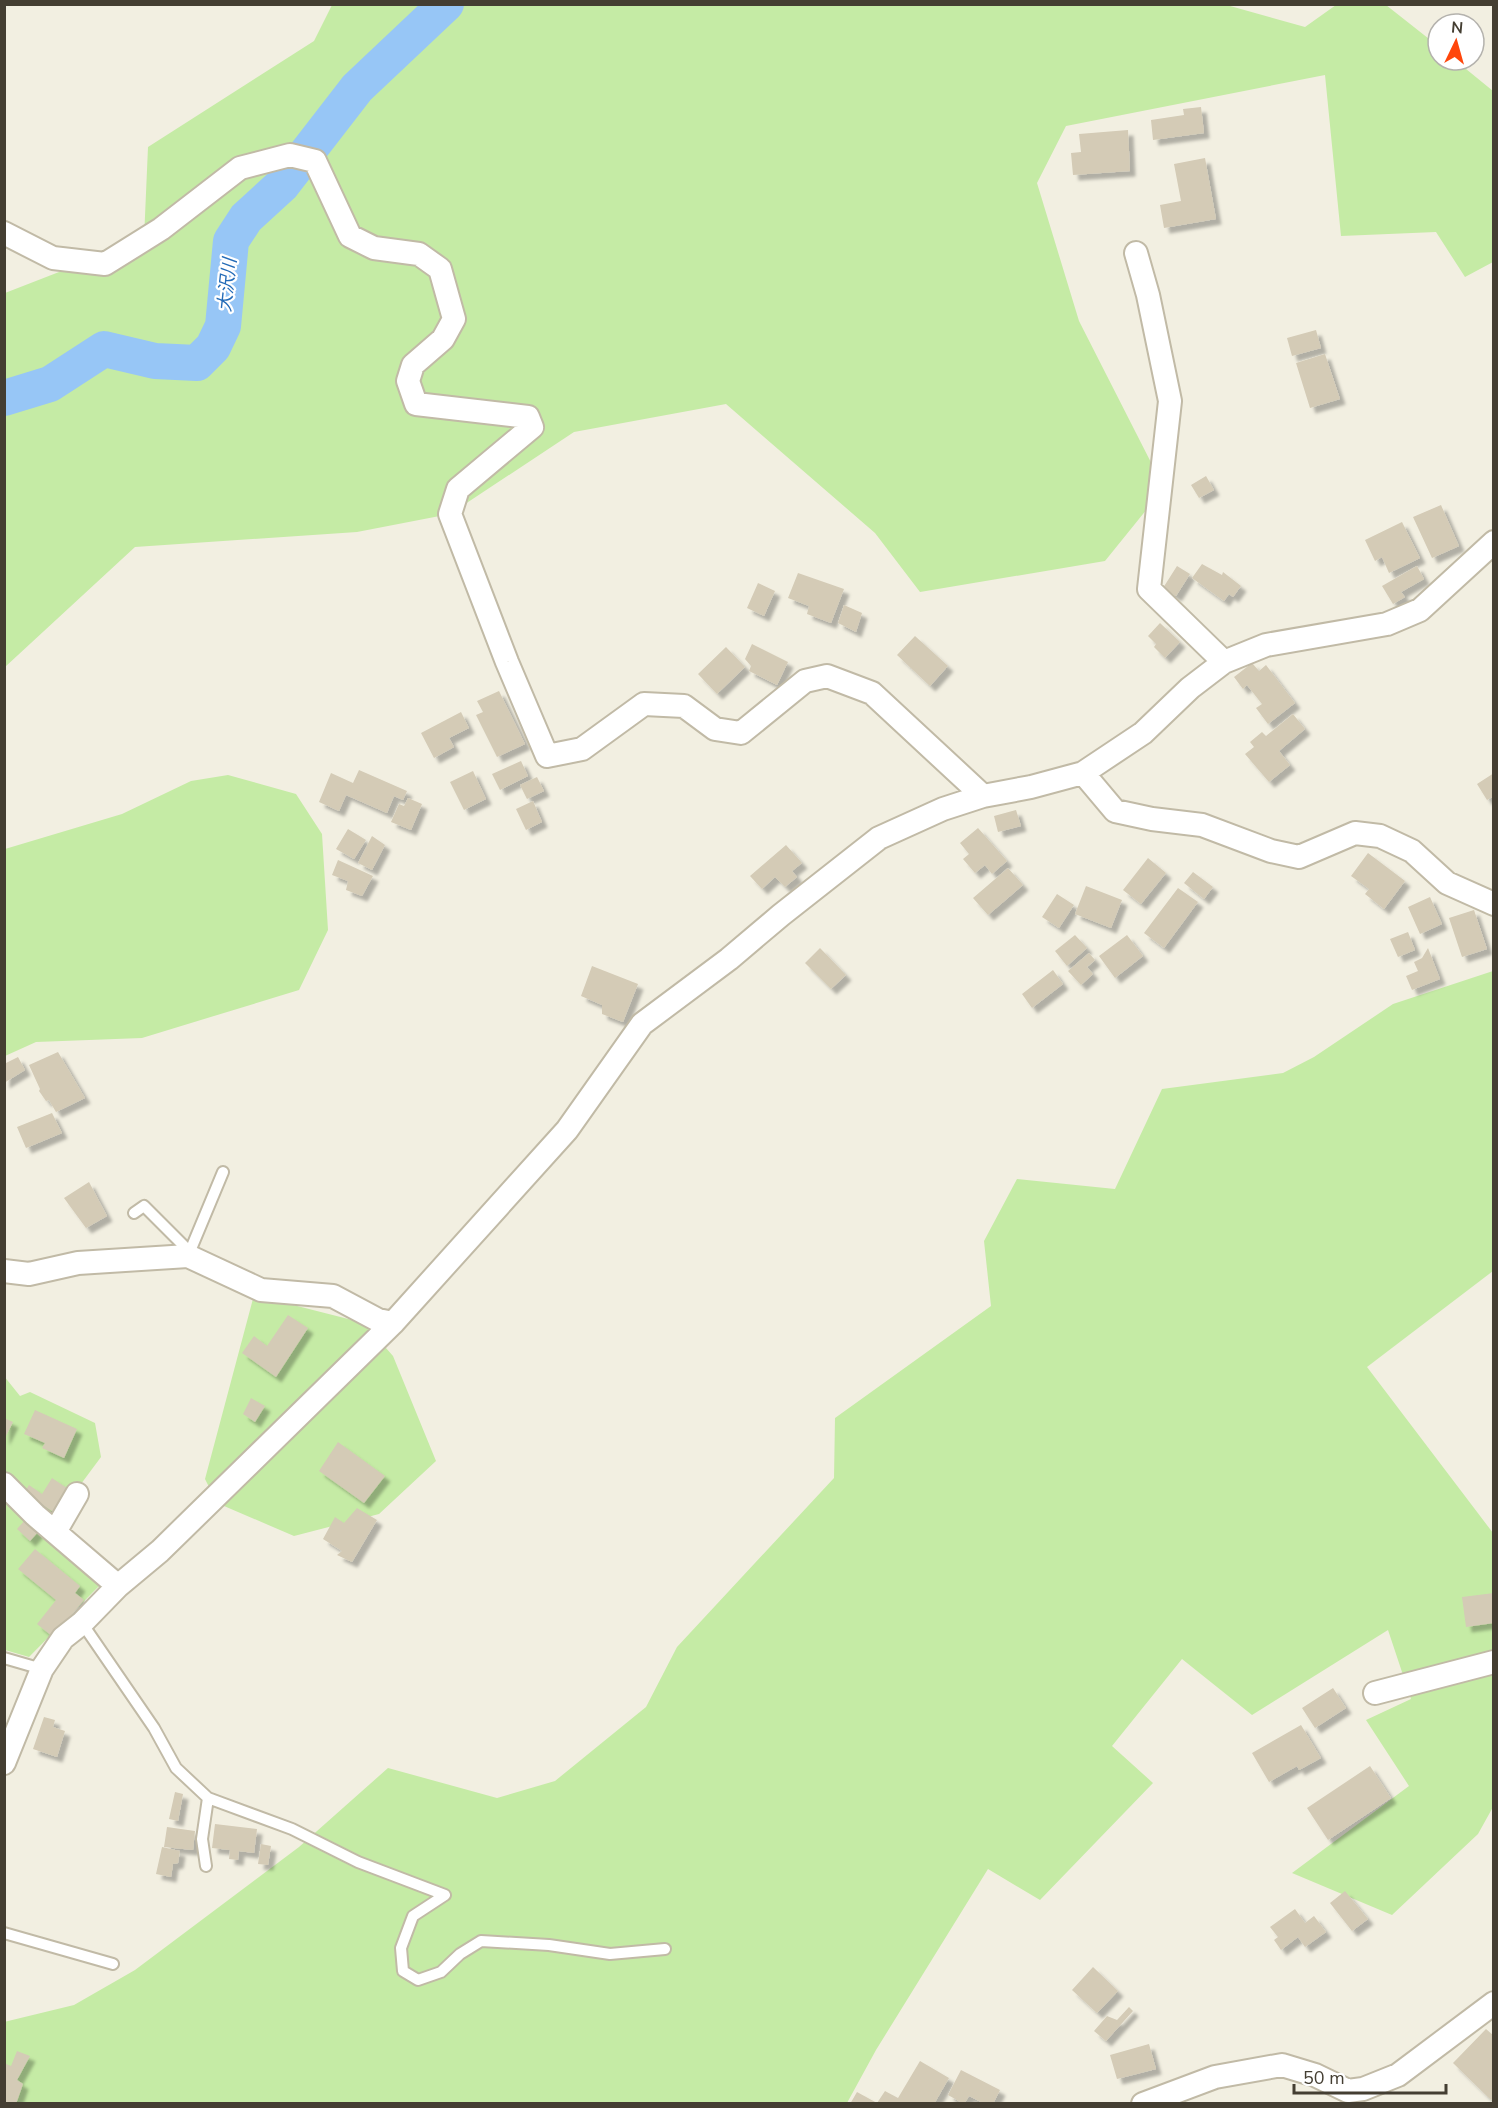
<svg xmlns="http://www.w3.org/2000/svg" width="1498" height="2108" viewBox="0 0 1498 2108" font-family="'Nunito Sans','Noto Sans JP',sans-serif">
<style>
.green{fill:#c5eba5}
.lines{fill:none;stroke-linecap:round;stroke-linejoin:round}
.river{stroke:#97c6f6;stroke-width:36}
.building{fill:#d4cbb6;filter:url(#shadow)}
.service-casing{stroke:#c1baa6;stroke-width:14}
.minor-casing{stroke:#c1baa6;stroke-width:26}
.service{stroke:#fff;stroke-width:10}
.minor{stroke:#fff;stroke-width:22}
.labels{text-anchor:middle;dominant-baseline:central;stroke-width:4.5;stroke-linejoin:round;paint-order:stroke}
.water-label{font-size:18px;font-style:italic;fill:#236bb7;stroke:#fff}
</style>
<defs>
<filter id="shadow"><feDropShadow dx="5.5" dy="5.5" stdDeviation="1.5" flood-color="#0004"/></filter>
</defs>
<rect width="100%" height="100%" fill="#f2efe1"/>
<path class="green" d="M1223,4L1305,27L1336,5H1386L1438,46V60H1455L1493,91V262L1465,277L1436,232L1341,236L1325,75L1066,126L1037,183L1079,321L1164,488L1105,561L920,592L875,533L726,404L574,432L450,514L357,532L135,547L5,667V293L144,239L148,147L314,41L332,5Z
M228,775L296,794L322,834L328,930L299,990L142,1038L36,1042L5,1056V849L122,814L191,781Z
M1493,971V1271L1367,1367L1493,1533V1807L1478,1834L1392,1915L1292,1873L1409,1786L1366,1720L1411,1699L1388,1630L1252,1715L1182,1659L1112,1746L1153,1783L1040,1900L988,1869L876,2050L847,2103H5L4,2022L74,2005L135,1970L299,1847L388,1768L497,1798L555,1781L646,1707L677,1647L834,1478L835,1418L991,1306L984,1241L1017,1179L1115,1189L1162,1089L1283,1073L1314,1057L1393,1004Z
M254,1295L364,1323L393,1356L436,1461L379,1514L294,1536L217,1503L205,1479Z
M4,1376L20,1396L30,1392L95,1423L101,1457L49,1527L100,1585L29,1657L5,1650Z"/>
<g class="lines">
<path class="river" d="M4,398L50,384L104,349L155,361L197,363L213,347L223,326L231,241L246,218L282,185L357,88L446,4"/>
</g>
<path class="building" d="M1201,107L1204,133L1153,140L1151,120L1184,115L1183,109Z
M1128,130L1130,171L1073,175L1071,153L1081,152L1079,134Z
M1205,158L1216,219L1164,228L1160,205L1181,201L1174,164Z
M1316,330L1321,348L1292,356L1287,338Z
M1325,354L1340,399L1310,408L1296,363Z
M1206,476L1214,490L1199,498L1191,485Z
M1441,505L1459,546L1432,558L1413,517Z
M1402,522L1420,558L1389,573L1382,557L1375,561L1365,540Z
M1202,564L1222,575L1223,572L1241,586L1233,597L1229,594L1224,601L1192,578Z
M1177,566L1190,574L1176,596L1163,588Z
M1417,566L1424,579L1401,592L1405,597L1393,604L1382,586Z
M798,573L844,589L831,623L807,614L809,606L788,598Z
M758,583L775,591L764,616L747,608Z
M844,605L862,613L856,632L838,623Z
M1160,623L1180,642L1165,658L1154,647L1156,644L1148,636Z
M915,636L948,666L930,686L897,655Z
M752,644L788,662L777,685L749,671L751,666L745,659Z
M726,647L745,667L717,694L698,674Z
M1252,663L1259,671L1266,665L1295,703L1268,724L1256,708L1262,704L1247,685L1243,689L1234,677Z
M499,691L525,744L497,757L476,715L483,712L477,701Z
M461,712L469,728L449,738L454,747L434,758L421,733Z
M1293,714L1305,729L1279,751L1290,765L1269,782L1245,754L1254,747L1250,742L1262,732L1266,736Z
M521,761L528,776L500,790L492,774Z
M359,770L407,791L403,800L394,796L387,813L346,795L339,811L319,802L331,773L353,783Z
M473,771L486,799L464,810L450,782Z
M1494,773V796L1487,800L1477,784Z
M537,777L544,791L527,799L520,785Z
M408,798L422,804L411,830L391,822L399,804L404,806Z
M533,801L542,822L526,830L516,809Z
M1016,810L1021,826L998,832L994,816Z
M978,828L1007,861L992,874L985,865L975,873L963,859L969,854L960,843Z
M348,829L366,840L354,859L336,849Z
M372,836L385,845L372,870L358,863Z
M786,845L802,863L792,871L797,877L785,887L775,877L762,889L750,876Z
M1368,853L1405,881L1384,909L1365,894L1369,889L1351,876Z
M1148,858L1166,873L1141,904L1123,890Z
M338,860L373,876L362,896L346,890L348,881L332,875Z
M1008,868L1023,885L988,915L973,898Z
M1193,872L1213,887L1204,899L1184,883Z
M1086,886L1122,900L1111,928L1075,914Z
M1178,888L1198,902L1164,948L1144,933Z
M1057,894L1074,905L1059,928L1042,917Z
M1430,897L1442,924L1420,934L1408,907Z
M1474,910L1487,949L1462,957L1449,918Z
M1408,932L1415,950L1398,957L1390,939Z
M1075,935L1087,948L1067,966L1055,951Z
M1127,935L1143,956L1115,978L1099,956Z
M820,948L846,975L831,989L805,963Z
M1428,948L1440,979L1412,990L1406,976L1418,971L1414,962L1422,958Z
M1089,953L1095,960L1087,967L1093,974L1081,985L1068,971Z
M592,966L638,984L623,1022L602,1014V1005L581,996Z
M1053,970L1063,984L1032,1008L1022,994Z
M58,1052L85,1098L56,1112L49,1100L46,1101L39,1091L40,1089L29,1065Z
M18,1057L25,1070L4,1083V1064Z
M52,1113L62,1133L26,1148L17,1127Z
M89,1182L107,1216L86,1228L64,1198Z
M288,1315L308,1328L276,1377L242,1353L254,1336L267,1346Z
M251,1398L265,1406L255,1422L243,1414Z
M35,1410L77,1429L64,1458L42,1448L45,1443L24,1434Z
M4,1418L13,1422L4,1440Z
M338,1442L385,1476L364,1503L319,1471Z
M52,1478L70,1490L55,1513L24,1493L29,1485L42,1494Z
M357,1508L377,1520L352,1562L337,1555L342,1551L323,1539L335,1517L344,1523Z
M25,1520L38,1532L30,1541L17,1529Z
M35,1549L80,1586L75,1593L84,1600L53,1637L37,1624L56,1600L18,1569Z
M1494,1593V1623L1466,1627L1462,1597Z
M1333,1688L1346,1708L1315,1728L1302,1708Z
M44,1717L55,1720L53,1727L65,1731L57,1757L33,1749Z
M1301,1725L1321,1758L1299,1770L1297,1766L1269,1782L1252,1753Z
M1370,1766L1391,1798L1328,1840L1307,1808Z
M175,1792L183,1794L178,1821L169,1819Z
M215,1824L257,1829L254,1853L239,1851L238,1860L229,1859L230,1850L212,1848Z
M167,1827L195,1831L193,1850L164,1847Z
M261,1844L271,1846L268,1865L258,1864Z
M162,1847L180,1851L178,1863L173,1864L171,1877L156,1874Z
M1345,1891L1368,1919L1352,1931L1330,1903Z
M1295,1909L1305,1923L1314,1916L1326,1932L1305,1947L1298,1937L1281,1950L1274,1940L1278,1937L1270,1927Z
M1093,1967L1118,1991L1097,2013L1072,1990Z
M1129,2007L1133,2011L1106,2041L1094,2031L1107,2016L1117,2020Z
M1486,2029L1494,2036V2097L1491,2100L1453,2063Z
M1149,2044L1156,2069L1117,2079L1110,2055Z
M17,2051L30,2056L17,2080L23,2084L16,2104H4V2063L11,2066Z
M920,2061L949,2078L934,2104H850L857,2092L877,2103L885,2091L898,2098Z
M961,2070L1000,2090L993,2104H985L969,2096L964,2104L948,2095Z"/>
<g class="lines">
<g class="service-casing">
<path id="service" d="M134,1213L144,1206L190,1252
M188,1256L223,1172
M82,1623L154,1728L176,1768L208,1798L292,1829L358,1862L445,1895L413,1916L401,1948L403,1971L418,1980L441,1972L460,1954L481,1941L549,1945L610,1954L665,1949
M4,1658L42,1669
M206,1866L202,1839L208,1798
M4,1933L113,1964"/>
</g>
<g class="minor-casing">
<path id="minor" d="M4,233L53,258L105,264L161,229L240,168L290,155L315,161L350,236L374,248L419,254L440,269L454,319L443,339L413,365L408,381L416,404L528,417L532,427L458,489L450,514L507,662L547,756L582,749L644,704L684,706L715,729L741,733L805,681L827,676L872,693L983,796
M1136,253L1148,295L1170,401L1149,589L1224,662
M1083,773L1115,811L1152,819L1202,825L1271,851L1299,857L1355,833L1380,836L1412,851L1447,883L1494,904
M4,1271L29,1274L78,1263L188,1256L261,1290L333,1296L378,1320L393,1323
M4,1484L35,1515L118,1586
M55,1532L77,1494
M1375,1693L1494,1662
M4,1763L42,1669L63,1638L82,1623L118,1586L160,1551L393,1323L567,1130L642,1024L729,959L781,915L879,838L943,809L983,796L1031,787L1083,773L1143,733L1190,688L1224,662L1266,645L1387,624L1420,610L1494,542
M1143,2104L1215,2077L1282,2065L1315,2075L1348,2091L1363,2089L1398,2075L1494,2003"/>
</g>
<use href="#service" class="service"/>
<use href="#minor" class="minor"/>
</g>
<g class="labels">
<g class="water-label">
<text transform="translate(227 285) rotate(-84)">大沢川</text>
</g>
</g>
<rect width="1498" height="2108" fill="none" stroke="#443e32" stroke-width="12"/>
<g transform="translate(1456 42) rotate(5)"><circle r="28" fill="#ffffff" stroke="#b4b2ad" stroke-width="1.5"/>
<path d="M0-4.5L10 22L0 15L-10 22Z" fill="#ff460b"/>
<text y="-9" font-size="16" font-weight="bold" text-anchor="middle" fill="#443e32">N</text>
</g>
<path d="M1294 2084v9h152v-9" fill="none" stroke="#443e32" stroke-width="3"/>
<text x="1303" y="2084" font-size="18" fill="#443e32" stroke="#ffffff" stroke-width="4.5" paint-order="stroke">50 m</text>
</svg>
